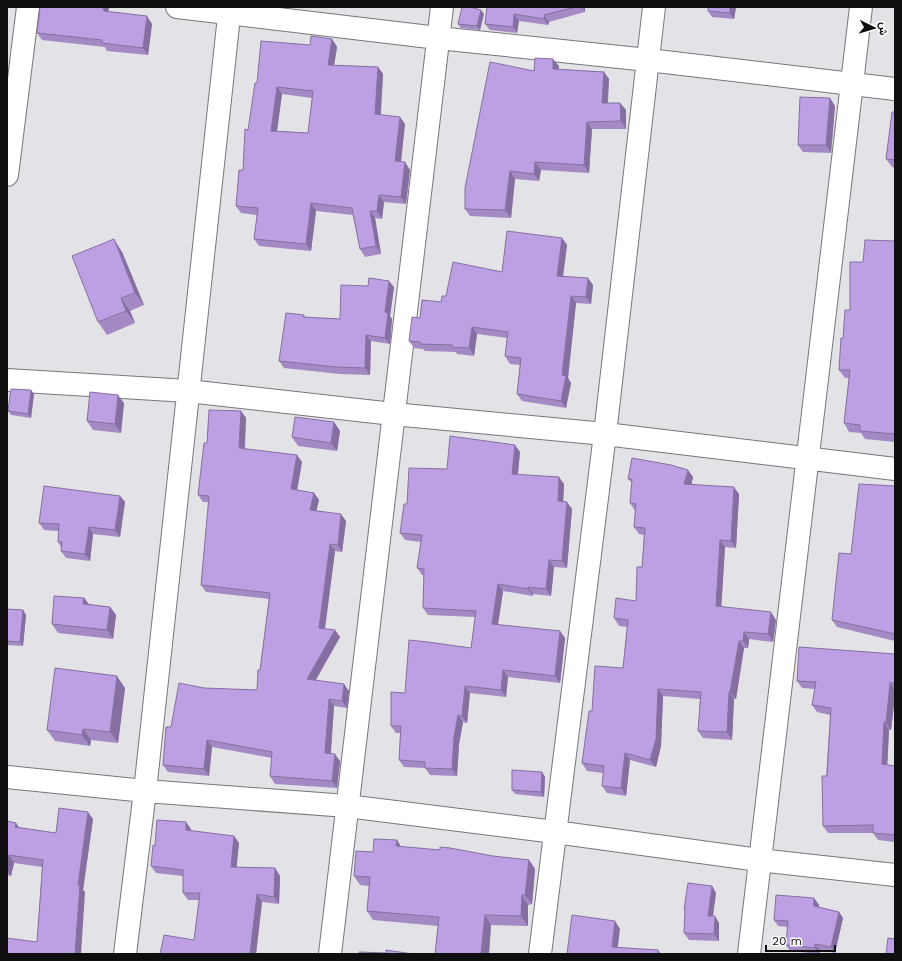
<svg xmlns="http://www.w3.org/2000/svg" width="902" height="961" viewBox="0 0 902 961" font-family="'Work Sans',Vazirmatn,sans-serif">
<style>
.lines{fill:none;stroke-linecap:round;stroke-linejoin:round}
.minor-casing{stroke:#78767a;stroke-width:24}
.minor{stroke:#fff;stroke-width:22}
.wall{fill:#a38ac4;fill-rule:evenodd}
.shaded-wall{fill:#8470a0}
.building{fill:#bda0e4;stroke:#8470a0;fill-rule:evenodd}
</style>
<rect width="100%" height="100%" fill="#e3e2e6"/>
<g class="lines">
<g class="minor-casing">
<path id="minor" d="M177,7L438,38L648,60L895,89
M7,175L28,7
M7,380L188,391L393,414L605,434L895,469
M7,777L145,791L347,806L555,832L759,860L895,875
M125,954L145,791L230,7
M330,954L442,7
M540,954L605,434L654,7
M749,954L861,7"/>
</g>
<use href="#minor" class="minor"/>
</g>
<path class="wall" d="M69,7H109L108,12L152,24L148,55L107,51L105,47L42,40L37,33Z
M487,7H585V12L549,22L548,25L519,21L517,33L490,30L485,24Z
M736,7L734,19L712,17L708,11Z
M484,14L480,30L461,28L458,24Z
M332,39L337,47L334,65L378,67L383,74L381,114L405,124L401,162L410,170L406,204L384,202L382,219L375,218L381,254L365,257L360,249L353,215L316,211L311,251L259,246L254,239L257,215L241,213L236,206L243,170L248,130L257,83ZM282,94L312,98L308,133L277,131Z
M559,66L558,69L604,72L609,79L608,103H620L626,110V129H592L589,173L541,170L539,181L515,179L511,218L470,216L465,209L534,71Z
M835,106L831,153L803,152L798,145Z
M895,112V168L892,167L886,159Z
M562,238L567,245L563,277L593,285L591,304L576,303L568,378L571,383L566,408L522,401L517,394L520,365L510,364L505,356L508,338L477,334L474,356L457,354L456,352L425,351L423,349L414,348L409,341L420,318L441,302L446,296L502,272Z
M895,241V442L865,439L861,433L849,432L844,423L849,378H845L839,370L843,338L850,310L863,262Z
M122,252L144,305L130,311L135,323L107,335L98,322Z
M394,287L390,316L392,319L390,344L371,341L370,375L340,374L284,368L279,361L304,315L305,317L340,319Z
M34,394L31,418L11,415L8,411Z
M124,403L121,433L93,430L87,421Z
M241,411L246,418L245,449L302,462L297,490L314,493L319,500L316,511L346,521L342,552L335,551L325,629L335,630L340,637L316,680L349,691L347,708L334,706L331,754L340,761L337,788L275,784L270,776L272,758L212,747L209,776L168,772L163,765L171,727L204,688L257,690L260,670L269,599L206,592L201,585L209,502H203L198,495L207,443Z
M334,422L340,431L337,451L298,446L292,437Z
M520,452L518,475L564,484L563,501L572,509L567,568L554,567L551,596L533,594V596L503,591L498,624L565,638L560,683L508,677L506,697L470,693L467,723L463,722L459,744L457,776L430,775L425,768L404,767L399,760L400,733H396L391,726L405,693L471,648L475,617L428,615L423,608L424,575H422L417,568L421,542L405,540L400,533L407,504L447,469Z
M693,477L691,485L739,494L736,548L725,547L721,606L776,620L773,642L749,639L748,648H744L736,699H734L732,740L703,738L698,731L700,699L663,696L661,746L656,767L630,760L626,796L607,793L602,786L603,773L587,771L582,763L592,711L623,668L627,627L619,626L614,618L636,601L642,567L644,535L639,534L634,527L635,511L630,503L632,483L628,479Z
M895,486V641L837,627L832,620L851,554Z
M120,496L125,502L120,537L93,534L90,561L66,558L61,551V547L58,542V531L44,530L39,523Z
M84,598L89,604L110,607L116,615L113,639L58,633L52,624Z
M7,609L23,610L26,615L23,646L7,645Z
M895,654V696L891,730H889L887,765L895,766V842L878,840L873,833H828L823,826L830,715L817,712L812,705L815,689L802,688L797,681Z
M125,688L118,743L91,740L90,746L55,741L47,730Z
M542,772L545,777L544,797L515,794L512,790Z
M93,819L83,890L85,892L37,942L42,867L14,863L11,876L7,875V821L20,828L56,833Z
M191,829V831L234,836L239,843L236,867L275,868L280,876L279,904L262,902L256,954H160L194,940L199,900H188L183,893V876L156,873L151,866L155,846Z
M397,840L401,847L529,860L535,869L532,904L528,905V926L491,925L489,954H435L438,926L373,920L367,911L369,886L360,885L354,876L373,852Z
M712,886L716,893L713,916L719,923V941L689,940L684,933L685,911L684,909Z
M814,898L819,905L818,907L839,912L843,918L835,953L820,950L819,954L790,951L786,945L788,927L778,926L774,920Z"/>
<path class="shaded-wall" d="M103,7H109L108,15L103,9Z
M582,7H585V12Z
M730,7H736L734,19L730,13Z
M481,10L484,14L480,30L477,26Z
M514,14L519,21L517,33L513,27Z
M544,15L549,22L548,25L544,19Z
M147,16L152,24L148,55L143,48Z
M332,39L337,47L333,72L328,65Z
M553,59L559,66L558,77L553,69Z
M378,67L383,74L380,121L375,114Z
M604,72L609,79L607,110L602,103Z
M277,87L282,94L276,138L271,131Z
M830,98L835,106L831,153L826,145Z
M620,103L626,110V129L621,121Z
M400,117L405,124L400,169L395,161Z
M587,122L592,129L589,173L584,165Z
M405,162L410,170L406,204L401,197Z
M535,162L541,170L539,181L534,174Z
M510,171L515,179L511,218L505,210Z
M379,195L384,202L382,219L377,211Z
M311,203L316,211L311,251L306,244Z
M370,211L375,218L381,254L376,246Z
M562,238L567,245L562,283L557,276Z
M114,239L122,252L144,305L135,293Z
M588,278L593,285L591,304L586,297Z
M389,281L394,287L390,316L392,319L390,344L385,338V312Z
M571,296L576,303L568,378L571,383L566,408L561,401L562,375Z
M121,298L130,311L135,323L126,311Z
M472,327L477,334L474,356L469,348Z
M366,335L371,341L370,375L365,368Z
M31,390L34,394L31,418L28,414Z
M118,395L124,403L121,433L115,424Z
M241,411L246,418L244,455L239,448Z
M334,422L340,431L337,451L331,443Z
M515,445L520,452L517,481L512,474Z
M297,455L302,462L296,496L291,489Z
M688,470L693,477L690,491L684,484Z
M559,477L564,484L563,508L558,501Z
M734,487L739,494L736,548L731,541Z
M314,493L319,500L315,517L310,510Z
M120,496L125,502L120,537L115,530Z
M567,502L572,509L567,568L562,561Z
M341,514L346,521L342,552L338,545Z
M89,527L93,534L90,561L85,554Z
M720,540L725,547L721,613L716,606Z
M330,544L335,551L324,635L319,628Z
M549,560L554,567L551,596L546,589Z
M498,584L503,591L497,631L492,624Z
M528,587L533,594V596L528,589Z
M84,598L90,606L83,604Z
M110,607L116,615L113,639L107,630Z
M23,610L26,615L23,646L20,642Z
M771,612L776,620L773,642L768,634Z
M335,630L340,637L312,686L307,679Z
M560,631L565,638L560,683L555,676Z
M744,632L749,639L748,648L743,641Z
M739,641L744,648L736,699L730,692Z
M503,670L508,677L506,697L501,690Z
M117,676L125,688L118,743L110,732Z
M890,683L895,689V696L891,730L886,723Z
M344,684L349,691L347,708L342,701Z
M465,686L470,693L467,723L462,716Z
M658,689L663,696L661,746L656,767L650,760Z
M729,692L734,699L732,740L727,732Z
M329,699L334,706L330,760L325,753Z
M458,715L463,722L459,744L457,776L452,769L454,737Z
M884,722L889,730L887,772L882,764Z
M83,729L91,740L90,746L82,735Z
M207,740L212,747L209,776L204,769Z
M625,753L630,760L626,796L621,788Z
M335,754L340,761L337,788L332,781Z
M542,772L545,777L544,797L541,792Z
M88,812L93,819L83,890L85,892L81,954H75L78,885Z
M186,822L191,829V838L186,830Z
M16,823L21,830L15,827Z
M234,836L239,843L236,874L231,867Z
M397,840L403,850L396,846Z
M9,855L14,863L11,876L7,870V866Z
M529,860L535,869L532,904L525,895Z
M275,868L280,876L279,904L274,897Z
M712,886L716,893L712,922L708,916Z
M257,894L262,902L256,954H250Z
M522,895L528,905V926L521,916Z
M814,898L819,905L818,912L814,906Z
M839,912L843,918L835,953L831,947Z
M485,915L491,925L489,954H481Z
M715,916L719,923V941L714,934Z
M615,921L620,929L617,954L612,947Z
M815,944L820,950L819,954L815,948Z
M658,950L661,954H658Z"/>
<path class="building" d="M40,7H103V9H104V11L147,16L143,48L102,43V40L37,33Z
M462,7H470L481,10L477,26L458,24Z
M487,7H576L544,15V19L514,14L513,27L485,24Z
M708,7H730V13L708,11Z
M311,36L332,39L328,65L378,67L375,114L400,117L395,161L405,162L401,197L379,195L377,211H370L376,246L360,249L352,208L311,203L306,244L254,239L258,208L236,206L239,170H243L245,129L248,130L255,83H257L261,41L310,45ZM277,87L313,91L308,133L271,131Z
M535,58L553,59V69L604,72L602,103H620L621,121L587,122L584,165L535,162L534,174L510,171L505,210L465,209V188L490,62L534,71Z
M800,97L830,98L826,145H798Z
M892,112H895V160L886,159Z
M507,231L562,238L557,276L588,278L586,297L571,296L562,375L566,376L561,401L517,394L521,358L505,356L508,332L472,327L469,348L452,347V345L420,344V342L409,341L412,317L420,318L422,300L441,302L442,296H446L453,262L502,272Z
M114,239L135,293L121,298L126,311L98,322L72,256Z
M865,240L895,241V434L860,431V425L844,423L850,370H839L841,338H843L845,310H850V262H863Z
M369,278L389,281L385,312L388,313L385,338L366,335L365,368L336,367L279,361L286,313L304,315L303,317L340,319L341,285L368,286Z
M11,389L31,390L28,414L8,411Z
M90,392L118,395L115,424L87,421Z
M209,410L241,411L239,448L297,455L291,489L314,493L310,510L341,514L338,545L330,544L319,628L335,630L307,679L344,684L342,701L329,699L325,753L335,754L332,781L270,776L272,752L207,740L204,769L163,765L166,727H171L179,683L204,688L257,690L258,670H260L270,593L201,585L209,496L198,495L204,443H207Z
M295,417L334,422L331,443L292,437Z
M450,436L515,445L512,474L559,477L558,501L567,502L562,561L549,560L546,589L528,587V589L498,584L492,624L560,631L555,676L503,670L501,690L465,686L462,716L458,715L454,737L452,769L425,768V762L399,760L401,726H391V692L405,693L409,640L428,642L471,648L476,611L423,608L424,569L417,568L422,535L400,533L404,504H407L409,468L447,469Z
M632,458L671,465L688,470L684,484L734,487L731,541L720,540L716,606L771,612L768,634L744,632L743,641H739L730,692H729L727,732L698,731L701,692L658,689L656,739L650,760L625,753L621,788L602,786L604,766L582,763L589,711H592L595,666L623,668L628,620L614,618L616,598L636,601L637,567H642L645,528L634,527L636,504L630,503L632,479H628Z
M859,484L895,486V634L832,620L839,553L851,554Z
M44,486L120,496L115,530L89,527L85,554L61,551L62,542H58L59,524L39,523Z
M54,596L84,598L83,604L110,607L107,630L52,624Z
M7,609L23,610L20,642L7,641Z
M799,647L895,654V683H890L886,723L884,722L882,764L895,766V835L873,833V825L823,826L822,776H827L831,708L812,705L816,682L797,681Z
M55,668L117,676L110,732L83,729L82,735L47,730Z
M512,770L542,772L541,792L512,790Z
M59,808L88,812L78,885H80L75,954H7V938L37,942L43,860L9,855L7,866V821L16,823L15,827L56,833Z
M157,820L186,822V830L234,836L231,867L275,868L274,897L257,894L250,954H160L164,935L194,940L200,893H183V870L151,866L153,845L155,846Z
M374,839L397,840L396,846L440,850V847L450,848L493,856L529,860L525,895H522L521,916L485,915L481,954H435L439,917L367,911L370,877L354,876L356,851L373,852Z
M688,883L712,886L708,916H715L714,934L684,933L685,909H684Z
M776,895L814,898V906L839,912L831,947L815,944V948L786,945L788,921L774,920Z
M572,915L615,921L612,947L658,950V954H567Z
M888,938L895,939V954H886Z
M386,950L413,954H359V952L386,953Z"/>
<rect width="902" height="961" fill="none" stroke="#0f0f10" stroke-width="16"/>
<g transform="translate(874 28) rotate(95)" stroke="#ffffff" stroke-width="3" paint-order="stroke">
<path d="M0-3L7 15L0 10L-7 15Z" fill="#0f0f10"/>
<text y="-6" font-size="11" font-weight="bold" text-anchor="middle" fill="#0f0f10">ش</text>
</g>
<path d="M766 945v6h69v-6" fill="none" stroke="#0f0f10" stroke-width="2"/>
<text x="772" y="945" font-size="12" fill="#0f0f10" stroke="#ffffff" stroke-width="3" paint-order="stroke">20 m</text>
</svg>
